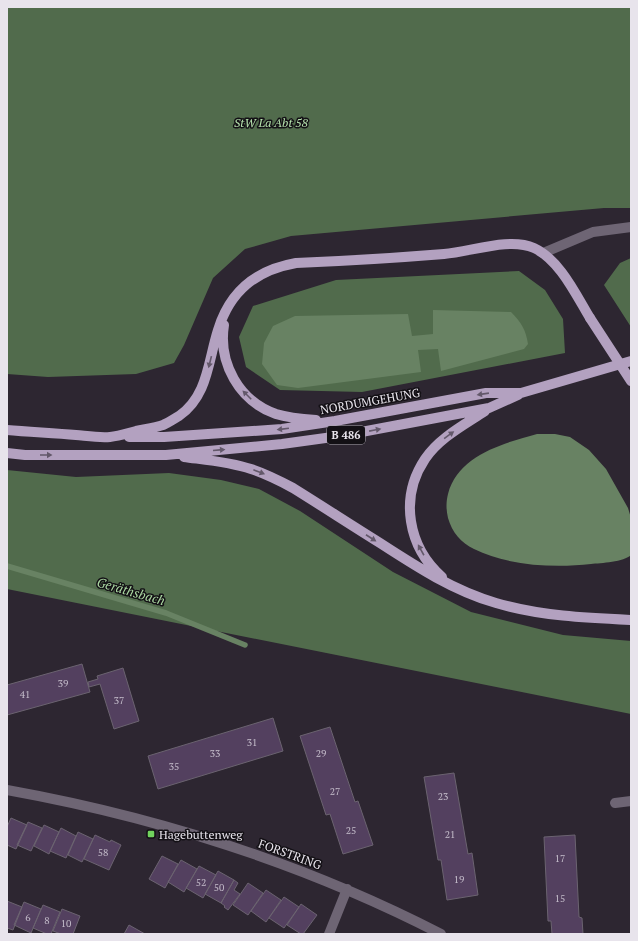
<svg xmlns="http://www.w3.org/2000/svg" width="638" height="941" viewBox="0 0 638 941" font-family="'PT Serif',serif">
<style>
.forest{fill:#516b4c}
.water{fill:#688263}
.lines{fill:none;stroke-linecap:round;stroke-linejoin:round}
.stream{stroke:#688263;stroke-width:5.5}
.building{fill:#53405f;stroke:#6b6370}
.minor{stroke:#6e6574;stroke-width:10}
.major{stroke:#b3a1c0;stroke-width:10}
.major-bridge{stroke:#b3a1c0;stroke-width:10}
.oneway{fill:#63586a}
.poi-dot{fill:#71d25e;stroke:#131015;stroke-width:1.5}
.labels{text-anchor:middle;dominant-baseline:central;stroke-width:3;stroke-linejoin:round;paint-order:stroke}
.number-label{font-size:10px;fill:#c3bbc9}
.shield{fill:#131015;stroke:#a8a4ac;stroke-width:1}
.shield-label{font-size:11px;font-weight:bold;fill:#e8e4ec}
.park-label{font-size:12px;font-style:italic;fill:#b7e3ae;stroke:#131015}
.street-label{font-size:12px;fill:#e8e4ec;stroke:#131015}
.poi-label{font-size:12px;fill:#e8e4ec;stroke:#131015;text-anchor:start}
.water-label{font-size:13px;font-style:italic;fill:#abd8a2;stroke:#131015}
</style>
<rect width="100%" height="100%" fill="#2d2631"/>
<path class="forest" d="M7,7H631V208H604L291,236L245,249L213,278L184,345L174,363L136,374L48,377L7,374Z
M631,258V327L604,285L620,263Z
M519,271L545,290L563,319L565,353L362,392L280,390L246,367L239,337L253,306L336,280Z
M7,470L76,477L169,473L221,480L259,489L300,511L393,572L471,612L563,635L631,641V714L7,589Z"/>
<path class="water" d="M433,310L511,312C521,322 526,330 528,344L524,349L441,371L438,349L418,350L421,372L298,388L277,385L262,364L264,343L273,326L295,316L408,314L412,336L433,334Z
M537,434H555L570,437L589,450L606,469L628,508L631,518V555C624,562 601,563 591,564C554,568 508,566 474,549C461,543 452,532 448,518C446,509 446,502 448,494C458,455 504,443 537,434Z"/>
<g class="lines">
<path class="stream" d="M7,566L166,613L245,645"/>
</g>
<path class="building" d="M82,664L90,692L7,715V685Z
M123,668L139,721L114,729L100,684L89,687L88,682L98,679L97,676Z
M273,718L283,751L158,789L148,756Z
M330,727L355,802L358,801L373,845L343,854L330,814L326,815L300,736Z
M454,773L468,854L472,853L478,895L447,900L441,860H438L424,777Z
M11,818L27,825L16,849L7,845V827Z
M28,822L42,828L31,851L17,845Z
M44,825L59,832L49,854L34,846Z
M61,828L76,836L66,858L50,851Z
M78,832L93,839L82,862L68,855Z
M95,835L110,842L111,840L121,845L109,870L84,859Z
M575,835L579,917L582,918L583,934H552L551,921H548L544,837Z
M162,856L178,864L165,888L149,879Z
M181,860L197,869L184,892L168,882Z
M199,866L216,875L203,898L186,888Z
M218,871L234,880L221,903L205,894Z
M234,880L238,883L234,890L240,894L228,910L224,907L225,906L221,903Z
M248,883L263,893L248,915L233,905Z
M266,890L281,900L266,922L251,911Z
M284,897L299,907L284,928L269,918Z
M7,901L22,907L13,930L7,928Z
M24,902L41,909L31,933L14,925Z
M301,904L317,915L303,934H301L287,925Z
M43,905L60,912L51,934H47L33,928Z
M62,909L80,916L73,934H61L53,931Z
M129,925L145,934H124Z"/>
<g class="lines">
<path class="minor" d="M543,253L593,232L631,227
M7,790C157,817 305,864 441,934
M615,803L631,801
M329,934L347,889"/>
<path class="major" d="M224,325C218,363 239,401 276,414C289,418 302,419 316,420
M7,430C30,432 53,433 76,435C87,436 99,438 110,437C119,436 128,433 136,431C145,429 154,428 163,425C168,423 174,419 179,416C208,396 208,361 218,330C230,291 256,270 296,263C345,261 395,258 444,254C471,252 509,237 534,248C560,260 576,295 590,318
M129,437H164L282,429L335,421L486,393H521L631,361
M7,453L25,455H166L282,444L340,436L489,408L518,395
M184,457C206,460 230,462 251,469C266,474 280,481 293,488C322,506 351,525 380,543C417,567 454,591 496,603C540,616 586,618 631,620
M442,577C408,547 399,498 425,459C439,438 464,425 485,411"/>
<path class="major-bridge" d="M590,318L631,381"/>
</g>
<defs><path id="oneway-solid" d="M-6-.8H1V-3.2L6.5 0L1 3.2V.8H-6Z"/></defs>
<g class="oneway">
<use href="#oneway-solid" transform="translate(210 362) rotate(104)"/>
<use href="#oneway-solid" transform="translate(483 394) rotate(172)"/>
<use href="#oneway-solid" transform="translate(247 395) rotate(-135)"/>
<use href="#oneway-solid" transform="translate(283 429) rotate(173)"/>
<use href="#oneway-solid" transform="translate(375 430) rotate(-11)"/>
<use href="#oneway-solid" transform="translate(449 435) rotate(-36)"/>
<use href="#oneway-solid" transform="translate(219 450) rotate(-5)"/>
<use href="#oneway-solid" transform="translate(46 455)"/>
<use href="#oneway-solid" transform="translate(259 472) rotate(21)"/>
<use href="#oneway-solid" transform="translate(371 538) rotate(33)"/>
<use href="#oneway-solid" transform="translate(421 550) rotate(-119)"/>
</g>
<rect class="poi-dot" x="147" y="830" width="8" height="8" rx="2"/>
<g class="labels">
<g class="number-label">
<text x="63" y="683">39</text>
<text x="25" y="694">41</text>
<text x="119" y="700">37</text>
<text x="252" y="742">31</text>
<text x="215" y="753">33</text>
<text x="321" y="753">29</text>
<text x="174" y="766">35</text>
<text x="335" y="791">27</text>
<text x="443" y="796">23</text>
<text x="351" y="830">25</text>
<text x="450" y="834">21</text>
<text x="103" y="852">58</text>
<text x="560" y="858">17</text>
<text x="459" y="879">19</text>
<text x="201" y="882">52</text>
<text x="219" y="887">50</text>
<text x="560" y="898">15</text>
<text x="28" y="917">6</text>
<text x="47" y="920">8</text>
<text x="66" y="923">10</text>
</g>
<rect class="shield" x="327" y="426" width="38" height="18" rx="3"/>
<g class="shield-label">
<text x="346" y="435">B 486</text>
</g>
<g class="park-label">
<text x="271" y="122">StW La Abt 58</text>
</g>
<g class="street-label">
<text transform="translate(370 401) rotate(-10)">NORDUMGEHUNG</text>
<text transform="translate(290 854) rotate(20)">FORSTRING</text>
</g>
<g class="poi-label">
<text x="159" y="834">Hagebuttenweg</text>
</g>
<g class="water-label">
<text transform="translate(131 591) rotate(16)">Geräthsbach</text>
</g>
</g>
<rect width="638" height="941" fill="none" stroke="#e8e4ec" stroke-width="16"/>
</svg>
